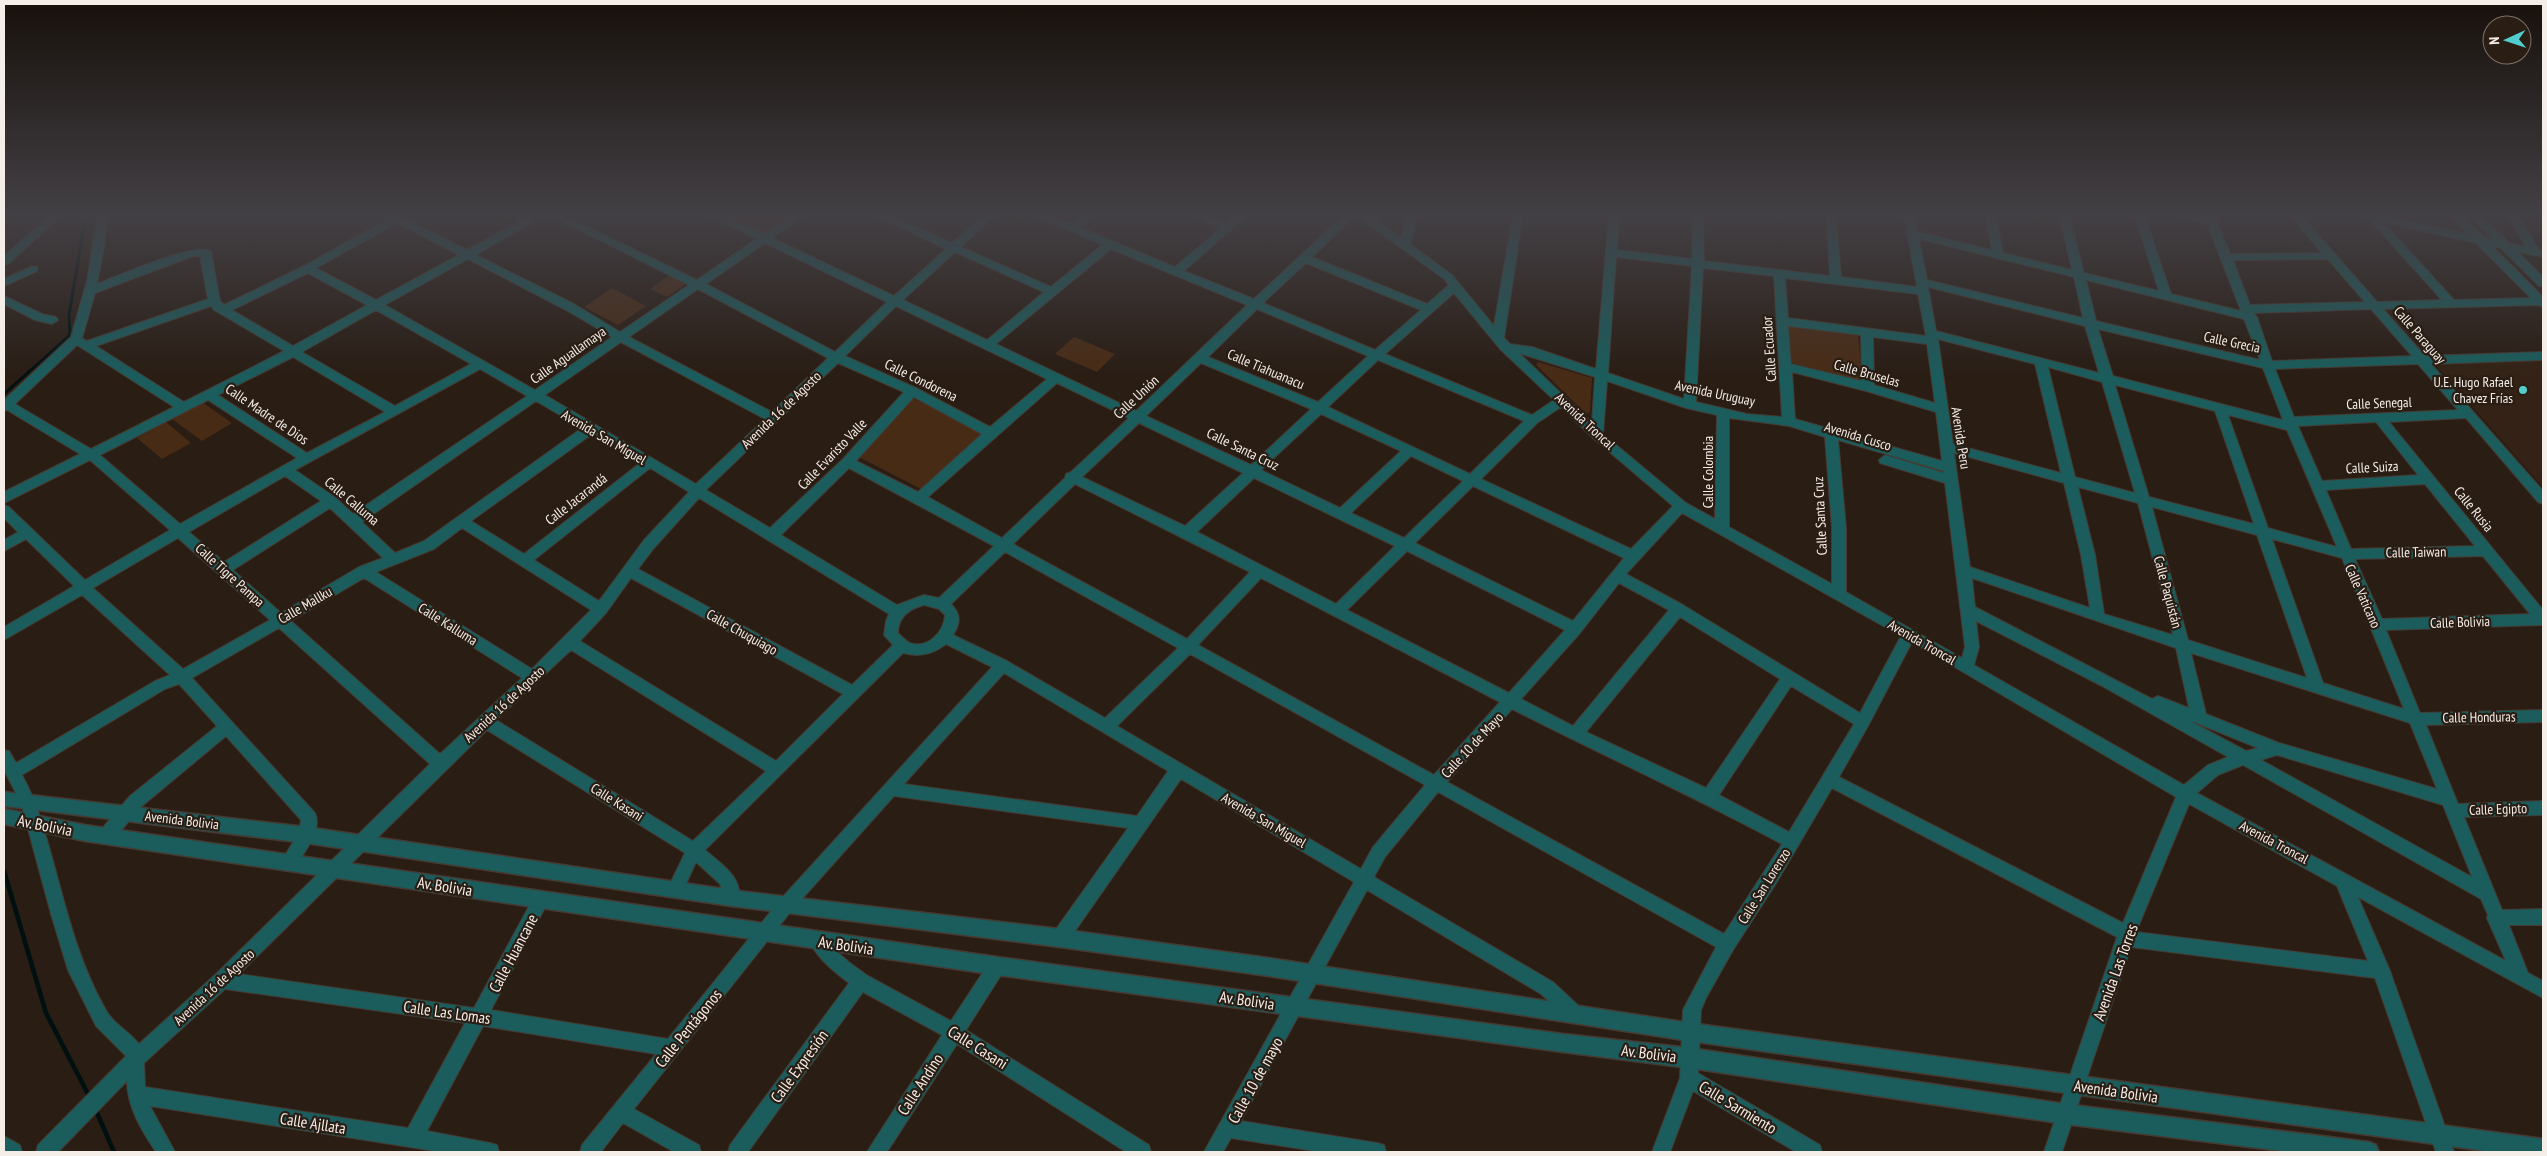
<svg xmlns="http://www.w3.org/2000/svg" width="2547" height="1156" viewBox="0 0 2547 1156" font-family="'PT Sans Narrow',sans-serif">
<style>
.built{fill:#332215}
.green{fill:#482b15}
.lines{fill:none;stroke-linecap:round;stroke-linejoin:round}
.stream-far1{stroke:#001011;stroke-width:3}
.stream{stroke:#001011;stroke-width:4.5}
.minor-casing{stroke:#463a32;stroke-width:2}
.tertiary-casing{stroke:#463a32;stroke-width:3}
.minor{fill:#1b5c5c;fill-rule:evenodd}
.tertiary{fill:#1b5c5c;fill-rule:evenodd}
.poi-dot{fill:#52cdcd;stroke:#291d14;stroke-width:2}
.labels{text-anchor:middle;dominant-baseline:central;stroke-width:4.5;stroke-linejoin:round;paint-order:stroke}
.street-label{font-size:14px;fill:#f5ede7;stroke:#291d14}
.poi-label{font-size:14px;fill:#f5ede7;stroke:#291d14;text-anchor:end}
.near-street-label{font-size:16px;fill:#f5ede7;stroke:#291d14}
</style>
<rect width="100%" height="100%" fill="#291d14"/>
<path class="built" d="M2543,358V487L2433,362Z"/>
<path class="green" d="M721,214H793L764,234Z
M670,275L687,283L667,297L650,289Z
M612,288L646,306L618,325L584,307Z
M1786,324L1858,334L1862,381L1788,362Z
M1074,337L1115,354L1097,372L1055,354Z
M1538,362L1592,378L1590,412L1586,414L1536,365Z
M913,398L984,433L923,490L859,457Z
M202,402L232,423L202,441L172,419Z
M166,422L191,443L162,459L137,438Z"/>
<g class="lines">
<path class="stream-far1" d="M4,394L70,335L69,315L86,214"/>
<path class="stream" d="M4,871L46,1013L90,1098
M95,1108L114,1152"/>
<g class="minor-casing">
<path id="minor" d="M52,214H63L8,264L4,265V256Z
M97,214H107L104,246L97,284C115,277 199,240 211,252L220,301L224,305L304,266L388,219L382,214H395L467,250L533,214H546L476,255L574,304L620,332L689,285L548,214H561L697,280L756,239L708,214H721L764,234L793,214H805L772,238L894,296L946,249L873,214H887L952,243L985,214H996L961,247L1051,287L1102,245L1033,214H1047L1072,224L1083,214H1094L1081,228L1175,267L1220,229L1189,214H1203L1226,224L1238,214H1249L1184,271L1254,299L1345,214H1368L1401,238L1408,214H1418L1410,244L1452,275L1494,326L1513,214H1523L1504,338L1510,344L1532,347L1596,369L1609,214H1619L1617,250L1692,259L1693,214H1703L1704,261L1830,276L1826,214H1836L1841,277L1917,287L1904,214H1914L1918,232L1992,250L1985,214H1995L2003,253L2072,270L2059,214H2069L2084,273L2159,291L2134,214H2144L2171,294L2241,311L2207,223L2177,216L2176,214L2205,216L2204,214H2214L2230,254L2322,253L2289,214H2300L2377,302L2442,300L2368,218L2358,214H2377L2468,234L2449,214H2460L2484,237L2493,239L2468,214H2479L2509,243L2526,247L2507,214H2517L2539,250L2543,251V257L2518,252L2543,277V286H2539L2501,248L2492,246L2543,297V307L2538,305L2383,309L2425,356L2543,352V360L2431,364L2543,491V504L2538,502L2466,418L2389,422L2543,610V625L2386,630L2420,713L2543,710V722L2426,725L2458,804L2543,801V815L2464,817L2502,910L2543,909V925H2509L2528,973L2543,981V998L2358,897L2390,971L2454,1152H2436L2375,978L2131,947L2062,1152H2044L2117,937L1832,788L1775,885L1733,950L1706,998L1701,1010L1698,1073L1820,1145L1822,1152H1796L1693,1091L1670,1152H1652L1680,1078L1683,1010L1716,947L1438,792L1385,857L1374,877L1553,982L1581,1008L1584,1014L1581,1020L1575,1022L1569,1020L1541,994L1367,890L1241,1121L1377,1143L1384,1145L1386,1152H1321L1231,1138L1223,1152H1204L1354,882L1181,779L1066,944L1060,946L1054,944L1052,938L1054,932L1128,828L894,796L792,910L634,1109L699,1145L701,1152H674L623,1123L601,1152H580L582,1145L656,1054L483,1026L427,1131L490,1143L497,1145L499,1152H441L150,1106L175,1152H156C142,1131 127,1107 127,1081L58,1152H36L38,1145L126,1056L96,1026L68,970L51,914L21,803L4,770V750L9,751L16,763L155,681L170,675L82,595L4,640V627L74,586L26,539L4,551V540L18,532L4,518V505L9,507L85,580L170,530L90,460L4,503V492L80,454L7,410L4,411V400L71,337L88,277ZM1356,215L1444,279L1449,285L1427,304L1312,257ZM2383,222L2476,243L2531,298L2454,300ZM397,223L459,255L376,300L316,268ZM1919,239L2074,277L2083,318L1927,280ZM765,243L887,302L835,352L706,284ZM1111,249L1247,305L1136,411L996,344ZM955,252L1044,292L987,340L903,300ZM193,256H200L208,299L87,341L82,338L95,293ZM1616,257L1692,266L1684,399L1608,373ZM468,259L566,310L612,337L535,390L385,305ZM2328,259L2365,302L2250,305L2233,260ZM1306,263L1421,310L1375,350L1263,303ZM1703,268L1774,276L1782,417L1747,414L1696,402ZM308,273L367,305L293,346L232,310ZM1785,278L1918,294L1926,336L1788,318ZM2086,280L2244,319L2260,360L2096,321ZM1928,287L2085,326L2099,373L1936,331ZM698,289L828,358L772,412L629,337ZM1454,293L1501,350L1554,400L1532,415L1385,354ZM211,306L214,310L284,351L184,402L96,346ZM896,306L1047,379L990,427L916,388L845,356ZM1257,309L1368,356L1318,402L1208,357ZM2371,309L2412,356L2272,361L2257,317L2253,313ZM376,310L471,364L395,406L302,352ZM1788,326L1861,335L1862,381L1791,364ZM2098,329L2263,368L2283,420L2113,376ZM1873,337L1927,344L1935,403L1874,385ZM1938,339L2035,364L2061,473L1953,444ZM621,342L765,419L696,484L545,395ZM77,345L174,407L91,449L15,404ZM1519,353L1595,377L1592,423ZM293,357L385,412L307,453L218,395ZM1378,360L1524,421L1470,474L1328,407ZM838,363L904,392L843,459L770,528L706,490ZM1201,363L1311,409L1251,465L1146,416ZM2418,364L2458,410L2294,417L2275,369ZM2048,367L2102,382L2135,493L2075,477ZM480,369L527,396L353,514L336,498L295,470ZM1792,372L1866,391L1936,412L1942,461L1795,419ZM1607,381L1686,408L1717,415L1715,519L1686,503L1603,434ZM1057,383L1129,418L1071,472L1066,474L1065,478L1002,538L928,497ZM2115,385L2215,411L2254,524L2149,497ZM914,397L982,434L918,492L856,461ZM208,400L297,458L180,524L100,455ZM536,401L582,428L424,541L395,553L362,522ZM1561,407L1593,438L1673,506L1631,549L1481,479L1537,423ZM1321,414L1401,451L1340,508L1261,470ZM2228,415L2287,430L2337,547L2268,528ZM1729,418L1789,426L1825,437L1832,528V584L1729,527ZM2376,422L2418,475L2322,481L2298,426ZM1139,423L1243,473L1185,526L1082,477ZM592,434L640,463L524,554L471,521ZM1838,440L1944,471V473L1885,455L1879,460L1880,463L1945,483L1965,647L1962,658L1846,592V528ZM1954,453L2064,483L2081,555L2090,608L1970,567ZM1411,456L1463,481L1404,538L1351,513ZM650,468L689,492L644,540L599,601L534,560ZM849,468L994,546L939,598L924,595L897,605L781,535ZM285,476L321,501L224,562L189,532ZM1254,478L1395,546L1336,604L1197,532ZM1075,484L1250,572L1187,639L1013,544ZM2425,484L2475,546L2351,549L2326,490ZM1473,486L1624,558L1573,621L1415,543ZM2078,487L2138,503L2173,635L2104,614L2095,555ZM699,498L889,614L886,621L884,635L893,645L852,685L638,569L654,548ZM2152,507L2257,535L2307,678L2188,640ZM330,508L383,558L359,567L281,613L233,570ZM1682,513L1901,636L1860,713L1683,605L1626,574ZM462,528L591,610L532,669L376,572L434,549ZM178,538L270,620L183,669L93,588ZM2272,539L2342,558L2404,709L2323,683ZM1407,551L1565,630L1509,693L1347,610ZM1005,552L1178,648L1105,718L1007,661L953,635C961,623 961,614 951,604ZM2483,556L2530,614L2382,619L2355,559ZM364,578L522,678L440,754L291,621ZM631,578L843,694L776,761L580,641L606,613ZM1261,578L1500,702L1434,775L1198,645ZM1972,578L2176,648L2189,708L2158,696L2152,699L1975,607ZM1619,583L1669,610L1573,726L1521,699L1580,633ZM924,605L939,609L945,615C944,632 928,649 910,643C906,641 902,637 898,633C898,617 909,609 924,605ZM1680,617L1780,679L1706,788L1586,732ZM1976,621L2102,686L2228,757L2208,765L2184,785L1974,665L1979,647ZM279,628L430,764L216,974L139,1044C130,1032 114,1024 107,1012C80,966 67,913 53,861C44,830 38,804 22,775L165,689L179,684L217,726L130,796L100,831L98,836L100,841L106,843L112,841L142,806L226,736L301,820L299,832L281,862L283,867L289,869L295,867C304,852 323,831 315,813L192,678ZM1912,642L2176,797L2123,923L1839,777L1868,726ZM946,644L992,667L780,900L668,1039L491,1010L549,900L547,895L541,892L535,895L474,1008L239,974L487,730L685,853L667,890L669,895L675,897L681,895L696,862L720,884L725,903L731,906L737,903C747,880 720,863 705,850L903,653C919,657 932,655 946,644ZM571,650L766,771L693,841L496,720ZM2191,653L2410,723L2437,789L2279,743L2206,714ZM1190,654L1425,785L1373,847L1361,869L1117,726ZM1004,673L1168,771L1137,816L904,784ZM1791,686L1854,724L1789,832L1719,795ZM1512,709C1602,755 1693,796 1782,844L1724,934L1447,782ZM2192,722H2194L2258,748L2246,751ZM2277,755L2443,805L2472,877L2261,760ZM2243,765L2481,899L2488,915L2487,918L2506,961L2197,793L2218,775ZM2189,804L2337,886L2368,961L2136,932ZM225,989L465,1023L408,1128L145,1087L144,1063Z
M33,266L37,267V271L4,286V279Z
M4,296L42,314L56,317L58,320L52,324L35,320L4,304Z
M817,932L823,934L835,950L850,963L868,976L951,1021L991,960L997,958L1003,960L1005,966L1003,972L966,1030L1149,1145L1151,1152H1126L957,1044L887,1152H867L942,1035L863,992L748,1152H728L730,1145L849,983C833,971 817,958 809,940L811,934Z
M4,1136L20,1145L22,1152H4Z"/>
</g>
<g class="tertiary-casing">
<path id="tertiary" d="M4,792L306,827L731,890L1060,929L1275,959L1690,1023L2543,1139V1152H2493L1690,1041L1275,977L1060,947L731,906L306,843L4,806Z
M4,809L85,825L997,957L1563,1034L1690,1048L2065,1104L2369,1142L2376,1145L2379,1152H2291L2065,1124L1690,1068L1563,1052L997,975L85,841L4,824Z"/>
</g>
<use href="#minor" class="minor"/>
<use href="#tertiary" class="tertiary"/>
</g>
<linearGradient id="sky" x2="0" y2="1"><stop stop-color="#17100b"/><stop offset="0.57" stop-color="#434045"/><stop offset="1" stop-color="#434045" stop-opacity="0"/></linearGradient>
<rect width="2547" height="376" fill="url(#sky)"/>
<circle class="poi-dot" cx="2523" cy="390" r="5"/>
<g class="labels">
<g class="street-label">
<text transform="translate(2420 335) rotate(49)">Calle Paraguay</text>
<text transform="translate(2232 342) rotate(12)">Calle Grecia</text>
<text transform="translate(1769 349) rotate(-94)">Calle Ecuador</text>
<text transform="translate(568 355) rotate(-35)">Calle Aguallamaya</text>
<text transform="translate(1266 369) rotate(23)">Calle Tiahuanacu</text>
<text transform="translate(1867 373) rotate(16)">Calle Bruselas</text>
<text transform="translate(921 380) rotate(26)">Calle Condorena</text>
<text transform="translate(1715 393) rotate(12)">Avenida Uruguay</text>
<text transform="translate(1136 397) rotate(-43)">Calle Unión</text>
<text transform="translate(2379 403) rotate(-2)">Calle Senegal</text>
<text transform="translate(781 410) rotate(-44)">Avenida 16 de Agosto</text>
<text transform="translate(267 414) rotate(34)">Calle Madre de Dios</text>
<text transform="translate(1585 421) rotate(43)">Avenida Troncal</text>
<text transform="translate(1858 436) rotate(17)">Avenida Cusco</text>
<text transform="translate(604 437) rotate(30)">Avenida San Miguel</text>
<text transform="translate(1961 438) rotate(81)">Avenida Peru</text>
<text transform="translate(1243 449) rotate(26)">Calle Santa Cruz</text>
<text transform="translate(832 454) rotate(-46)">Calle Evaristo Valle</text>
<text transform="translate(2372 467) rotate(-3)">Calle Suiza</text>
<text transform="translate(1708 472) rotate(-90)">Calle Colombia</text>
<text transform="translate(576 499) rotate(-38)">Calle Jacarandá</text>
<text transform="translate(352 501) rotate(40)">Calle Calluma</text>
<text transform="translate(2474 509) rotate(51)">Calle Rusia</text>
<text transform="translate(1820 516) rotate(-93)">Calle Santa Cruz</text>
<text transform="translate(2416 552) rotate(-1)">Calle Taiwan</text>
<text transform="translate(230 575) rotate(42)">Calle Tigre Pampa</text>
<text transform="translate(2168 592) rotate(75)">Calle Paquistán</text>
<text transform="translate(2363 596) rotate(66)">Calle Vaticano</text>
<text transform="translate(305 605) rotate(-30)">Calle Mallku</text>
<text transform="translate(2460 622) rotate(-2)">Calle Bolivia</text>
<text transform="translate(448 624) rotate(32)">Calle Kalluma</text>
<text transform="translate(742 632) rotate(29)">Calle Chuquiago</text>
<text transform="translate(1922 642) rotate(30)">Avenida Troncal</text>
<text transform="translate(504 704) rotate(-43)">Avenida 16 de Agosto</text>
<text transform="translate(2479 717) rotate(-1)">Calle Honduras</text>
<text transform="translate(1472 745) rotate(-47)">Calle 10 de Mayo</text>
<text transform="translate(617 802) rotate(32)">Calle Kasani</text>
<text transform="translate(2498 809) rotate(-2)">Calle Egipto</text>
<text transform="translate(182 820) rotate(7)">Avenida Bolivia</text>
<text transform="translate(1264 820) rotate(30)">Avenida San Miguel</text>
<text transform="translate(2274 842) rotate(28)">Avenida Troncal</text>
<text transform="translate(1764 886) rotate(-58)">Calle San Lorenzo</text>
<text transform="translate(214 987) rotate(-43)">Avenida 16 de Agosto</text>
</g>
<g class="poi-label">
<text x="2513" y="382">U.E. Hugo Rafael<tspan x="2513" dy="16">Chavez Frías</tspan></text>
</g>
<g class="near-street-label">
<text transform="translate(45 825) rotate(11)">Av. Bolivia</text>
<text transform="translate(445 886) rotate(9)">Av. Bolivia</text>
<text transform="translate(846 945) rotate(8)">Av. Bolivia</text>
<text transform="translate(513 953) rotate(-62)">Calle Huancane</text>
<text transform="translate(2115 972) rotate(-70)">Avenida Las Torres</text>
<text transform="translate(1247 1000) rotate(8)">Av. Bolivia</text>
<text transform="translate(447 1012) rotate(8)">Calle Las Lomas</text>
<text transform="translate(688 1028) rotate(-51)">Calle Pentágonos</text>
<text transform="translate(978 1047) rotate(32)">Calle Casani</text>
<text transform="translate(1649 1053) rotate(7)">Av. Bolivia</text>
<text transform="translate(799 1066) rotate(-54)">Calle Expresión</text>
<text transform="translate(1255 1080) rotate(-61)">Calle 10 de mayo</text>
<text transform="translate(920 1084) rotate(-57)">Calle Andino</text>
<text transform="translate(2116 1091) rotate(8)">Avenida Bolivia</text>
<text transform="translate(1738 1107) rotate(31)">Calle Sarmiento</text>
<text transform="translate(313 1123) rotate(9)">Calle Ajllata</text>
</g>
</g>
<rect width="2547" height="1156" fill="none" stroke="#f5ede7" stroke-width="10"/>
<g transform="translate(2507 40) rotate(267)"><circle r="24" fill="#291d14" stroke="#7b7068"/>
<path d="M0-4L9 19L0 12L-9 19Z" fill="#52cdcd"/>
<text y="-8" font-size="14" font-weight="bold" text-anchor="middle" fill="#f5ede7">N</text>
</g>
</svg>
